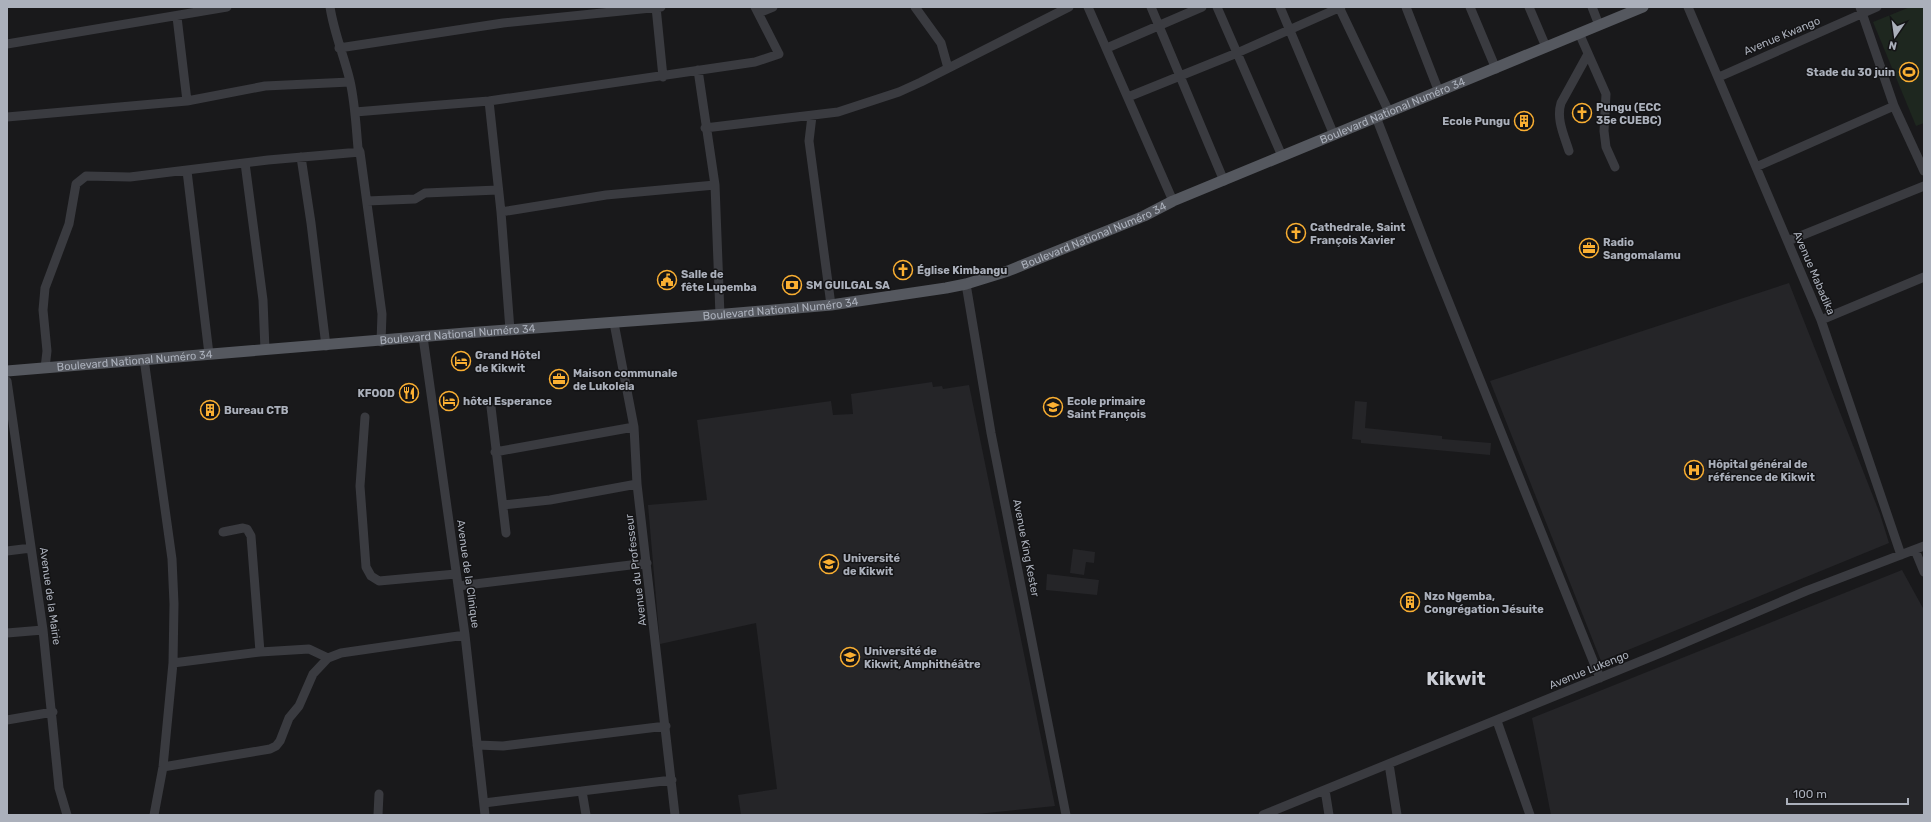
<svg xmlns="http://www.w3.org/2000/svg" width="1931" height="822" viewBox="0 0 1931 822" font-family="Rubik,sans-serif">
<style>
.built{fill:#252528}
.green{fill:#1e271f}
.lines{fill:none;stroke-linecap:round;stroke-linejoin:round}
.minor{stroke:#3a3b40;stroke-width:9}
.major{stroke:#55585f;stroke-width:11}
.labels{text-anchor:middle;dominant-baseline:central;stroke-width:3;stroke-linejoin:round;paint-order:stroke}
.street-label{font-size:11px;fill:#abb0bb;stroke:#141416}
.poi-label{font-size:11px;font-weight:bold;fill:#abb0bb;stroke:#141416;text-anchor:start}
.town-label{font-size:19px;font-weight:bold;fill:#cccfd7;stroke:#141416}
</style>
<rect width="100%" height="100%" fill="#19191b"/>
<path class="built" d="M1789,283L1880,514L1889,543L1601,661L1490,381Z
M932,382L933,387L942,386L943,389L969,385L1055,806L968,815H741L738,795L777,789L756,623L660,644L648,505L707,500L697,420L831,401L833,415L853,414L851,394Z
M1355,401L1367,402L1365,428L1442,436V439L1491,443L1490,455L1361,443V440L1352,439Z
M1073,549L1095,552L1094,563L1086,562L1084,575L1070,573Z
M1902,570L1924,610V815H1551L1532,718Z
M1047,574L1099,580L1097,595L1046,590Z"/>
<path class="green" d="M1910,7H1924V123L1916,126L1873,22Z"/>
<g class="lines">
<path class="minor" d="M330,7C334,33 344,56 350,81C355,103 356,126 358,148L360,152L382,314L381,342
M656,7L663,77
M915,7L941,43L948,68
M1088,7L1173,201
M1151,7L1224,181
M1217,7L1282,156
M1280,7L1334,135
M1339,7L1389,112
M1406,7L1439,92
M1470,7L1496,69
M1529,7L1546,47
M1592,7L1599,25
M1688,7L1821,320L1901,555
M1860,7L1894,106L1924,171
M759,13L773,7
M177,17L187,101
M1579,33L1606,94L1604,131L1606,147L1615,167
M7,44L227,7
M339,48L503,23L661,7
M1107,48L1202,7
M698,70L715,185L720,315
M1719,77L1877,7
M1128,97L1237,53L1341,7
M489,101L501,212L510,330
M355,112L489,101L755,62L779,54L755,7
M812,116L809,141L831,305
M7,117L187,101L265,86L350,82
M1376,117L1429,253L1600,678
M705,128L838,112L899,92L921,82L1069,7
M1569,151C1564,135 1556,119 1561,103L1588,54
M301,157L311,223L326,346
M245,163L263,300L265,350
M1756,167L1894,106
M187,171L209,354
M367,201L415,199L425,193L498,190
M501,212L606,195L715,185
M1788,241L1924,186
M966,284L991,433L1066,815
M1821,320L1924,277
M614,323L634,427L637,484L675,815
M423,337L465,635L485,815
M144,359L172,559L174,604L173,663L163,767L154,815
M45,368L47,351L43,310L45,288L69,224L76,184L86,176L130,177L268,160L360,152
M7,381L43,630L59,788L67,815
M491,407L506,533
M365,417L360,486L366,567L371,576L379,581L456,574
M495,452L634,427
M503,505L550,500L637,484
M223,532L243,528L247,529L251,536L260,652
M1915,550L1924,572
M7,551L31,548
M458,586L647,563
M7,633L43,630
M173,663L260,652L309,649L328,658L341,653L465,635
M7,720L53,712
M1497,721L1530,815
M477,745L503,746L666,726
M1389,764L1397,815
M163,767L270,749L276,746L280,741L289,718L299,706L313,674L328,658
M1325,790L1329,815
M582,791L586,815
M484,803L672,780
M378,815L379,794
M1263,815L1663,652L1806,591L1924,546"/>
<path class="major" id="s1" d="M7,371L466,333L726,314L831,305L946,288L966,284L1008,271L1144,216L1173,201L1643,7"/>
</g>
<defs>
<g id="stadium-ring" transform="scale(1)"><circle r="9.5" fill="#141416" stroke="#faaf32" stroke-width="1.5"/><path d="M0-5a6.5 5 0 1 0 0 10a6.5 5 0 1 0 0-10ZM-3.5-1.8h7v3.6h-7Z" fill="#faaf32"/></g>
<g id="church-ring" transform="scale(1)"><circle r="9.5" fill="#141416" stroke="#faaf32" stroke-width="1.5"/><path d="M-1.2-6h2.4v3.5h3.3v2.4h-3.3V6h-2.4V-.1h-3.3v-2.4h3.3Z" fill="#faaf32"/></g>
<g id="building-ring" transform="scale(1)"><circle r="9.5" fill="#141416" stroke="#faaf32" stroke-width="1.5"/><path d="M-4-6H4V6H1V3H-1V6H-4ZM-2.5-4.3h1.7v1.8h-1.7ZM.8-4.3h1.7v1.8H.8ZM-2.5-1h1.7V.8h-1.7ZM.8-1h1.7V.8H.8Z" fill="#faaf32"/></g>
<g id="office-ring" transform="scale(1)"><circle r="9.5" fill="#141416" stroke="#faaf32" stroke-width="1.5"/><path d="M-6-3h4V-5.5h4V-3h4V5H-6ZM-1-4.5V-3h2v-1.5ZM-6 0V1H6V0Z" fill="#faaf32"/></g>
<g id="civic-ring" transform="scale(1)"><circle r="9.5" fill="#141416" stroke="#faaf32" stroke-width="1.5"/><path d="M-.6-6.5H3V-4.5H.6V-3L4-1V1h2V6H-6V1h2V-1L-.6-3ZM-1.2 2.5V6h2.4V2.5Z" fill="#faaf32"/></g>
<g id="bank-ring" transform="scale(1)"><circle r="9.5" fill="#141416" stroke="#faaf32" stroke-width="1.5"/><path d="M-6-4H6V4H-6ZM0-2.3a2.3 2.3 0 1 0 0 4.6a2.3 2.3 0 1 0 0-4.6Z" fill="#faaf32"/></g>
<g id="hotel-ring" transform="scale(1)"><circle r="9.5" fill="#141416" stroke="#faaf32" stroke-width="1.5"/><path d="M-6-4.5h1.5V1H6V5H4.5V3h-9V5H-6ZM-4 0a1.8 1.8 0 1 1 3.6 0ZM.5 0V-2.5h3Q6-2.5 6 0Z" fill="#faaf32"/></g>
<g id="restaurant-ring" transform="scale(1)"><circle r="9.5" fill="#141416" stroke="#faaf32" stroke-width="1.5"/><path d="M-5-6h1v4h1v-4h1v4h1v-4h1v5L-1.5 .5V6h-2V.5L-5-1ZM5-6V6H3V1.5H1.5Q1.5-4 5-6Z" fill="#faaf32"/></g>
<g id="school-ring" transform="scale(1)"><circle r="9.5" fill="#141416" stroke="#faaf32" stroke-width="1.5"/><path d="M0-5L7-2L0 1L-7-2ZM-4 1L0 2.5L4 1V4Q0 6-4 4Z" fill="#faaf32"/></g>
<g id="hospital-ring" transform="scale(1)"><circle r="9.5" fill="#141416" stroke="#faaf32" stroke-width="1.5"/><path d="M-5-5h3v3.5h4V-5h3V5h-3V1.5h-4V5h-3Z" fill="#faaf32"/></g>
<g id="university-ring" transform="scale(1)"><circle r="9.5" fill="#141416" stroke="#faaf32" stroke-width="1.5"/><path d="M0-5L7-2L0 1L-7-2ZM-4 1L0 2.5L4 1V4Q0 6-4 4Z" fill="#faaf32"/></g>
</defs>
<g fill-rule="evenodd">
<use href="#stadium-ring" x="1909" y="72"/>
<use href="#church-ring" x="1582" y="113"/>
<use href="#building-ring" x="1524" y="121"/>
<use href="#church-ring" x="1296" y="233"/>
<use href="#office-ring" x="1589" y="248"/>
<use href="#church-ring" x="903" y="270"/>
<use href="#civic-ring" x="667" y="280"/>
<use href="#bank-ring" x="792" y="285"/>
<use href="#hotel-ring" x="461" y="361"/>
<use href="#office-ring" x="559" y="379"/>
<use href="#restaurant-ring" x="409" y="393"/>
<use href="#hotel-ring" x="449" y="401"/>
<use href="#school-ring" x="1053" y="407"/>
<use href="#building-ring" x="210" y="410"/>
<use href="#hospital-ring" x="1694" y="470"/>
<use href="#university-ring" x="829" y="564"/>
<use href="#building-ring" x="1410" y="602"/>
<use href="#university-ring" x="850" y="657"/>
</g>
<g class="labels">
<g class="street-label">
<text transform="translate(1782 36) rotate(-23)">Avenue Kwango</text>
<text stroke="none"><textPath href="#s1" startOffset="1424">Boulevard National Numéro 34</textPath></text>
<text stroke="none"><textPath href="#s1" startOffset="1100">Boulevard National Numéro 34</textPath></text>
<text transform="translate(1814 273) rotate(67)">Avenue Mabadika</text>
<text stroke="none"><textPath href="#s1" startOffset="776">Boulevard National Numéro 34</textPath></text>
<text stroke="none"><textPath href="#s1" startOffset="452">Boulevard National Numéro 34</textPath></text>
<text stroke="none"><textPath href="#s1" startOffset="128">Boulevard National Numéro 34</textPath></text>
<text transform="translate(1026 548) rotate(79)">Avenue King Kester</text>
<text transform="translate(636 570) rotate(-97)">Avenue du Professeur</text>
<text transform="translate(468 574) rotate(82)">Avenue de la Clinique</text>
<text transform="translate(50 596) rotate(82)">Avenue de la Mairie</text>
<text transform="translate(1589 670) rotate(-22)">Avenue Lukengo</text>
</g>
<g class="poi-label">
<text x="1895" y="72" text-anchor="end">Stade du 30 juin</text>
<text x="1596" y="107">Pungu (ECC<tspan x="1596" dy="13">35e CUEBC)</tspan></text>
<text x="1510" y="121" text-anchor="end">Ecole Pungu</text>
<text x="1310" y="227">Cathedrale, Saint<tspan x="1310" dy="13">François Xavier</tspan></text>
<text x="1603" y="242">Radio<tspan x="1603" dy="13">Sangomalamu</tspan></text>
<text x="917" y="270">Église Kimbangu</text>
<text x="681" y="274">Salle de<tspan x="681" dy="13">fête Lupemba</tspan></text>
<text x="806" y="285">SM GUILGAL SA</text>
<text x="475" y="355">Grand Hôtel<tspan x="475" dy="13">de Kikwit</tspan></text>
<text x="573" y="373">Maison communale<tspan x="573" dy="13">de Lukolela</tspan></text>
<text x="395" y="393" text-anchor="end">KFOOD</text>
<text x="463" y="401">hôtel Esperance</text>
<text x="1067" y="401">Ecole primaire<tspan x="1067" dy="13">Saint François</tspan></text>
<text x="224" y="410">Bureau CTB</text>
<text x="1708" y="464">Hôpital général de<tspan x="1708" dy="13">référence de Kikwit</tspan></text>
<text x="843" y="558">Université<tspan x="843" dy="13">de Kikwit</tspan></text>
<text x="1424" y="596">Nzo Ngemba,<tspan x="1424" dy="13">Congrégation Jésuite</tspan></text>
<text x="864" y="651">Université de<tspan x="864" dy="13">Kikwit, Amphithéâtre</tspan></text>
</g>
<g class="town-label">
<text x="1456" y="678">Kikwit</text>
</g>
</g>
<rect width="1931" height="822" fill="none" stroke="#abb0bb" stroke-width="16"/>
<g transform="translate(1895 36) rotate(193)" stroke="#141416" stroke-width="3" paint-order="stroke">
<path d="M0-3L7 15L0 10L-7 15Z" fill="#abb0bb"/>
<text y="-6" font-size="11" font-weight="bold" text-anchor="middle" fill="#abb0bb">N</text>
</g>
<path d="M1787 798v6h121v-6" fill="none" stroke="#abb0bb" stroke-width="2"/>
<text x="1793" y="798" font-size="12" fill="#abb0bb" stroke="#141416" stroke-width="3" paint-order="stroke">100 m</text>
</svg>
